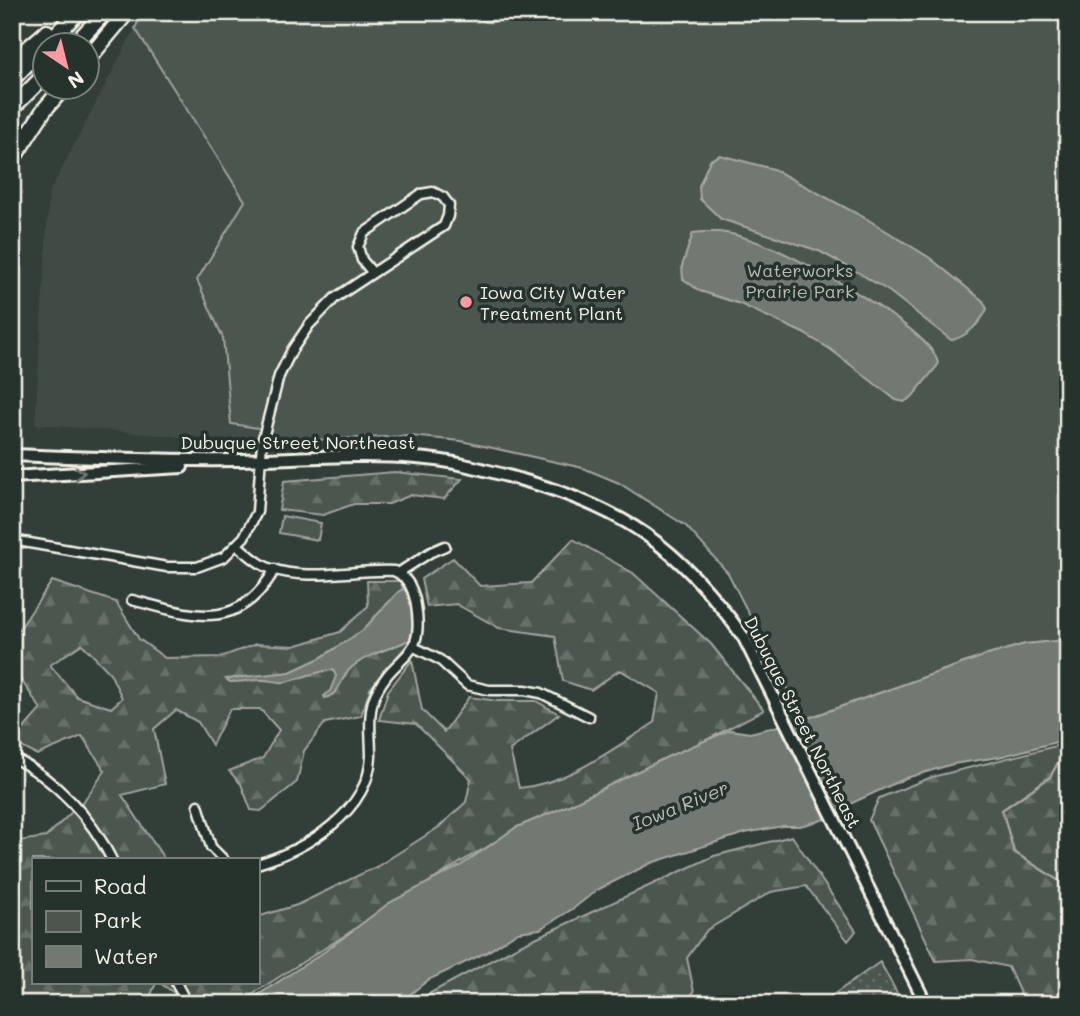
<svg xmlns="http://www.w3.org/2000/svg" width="1080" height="1016" viewBox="0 0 1080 1016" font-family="Mali,sans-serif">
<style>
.built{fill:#404b44}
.grass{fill:url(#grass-dots);stroke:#a0a49c;stroke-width:2}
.forest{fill:url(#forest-firs);stroke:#a0a49c;stroke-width:2;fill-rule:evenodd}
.green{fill:#4c564f;stroke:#a0a49c;stroke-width:2}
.water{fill:#727972;stroke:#a6a9a1;stroke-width:2}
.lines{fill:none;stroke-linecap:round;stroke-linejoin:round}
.stream{stroke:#a6a9a1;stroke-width:2.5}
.minor-casing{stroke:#f4f1e8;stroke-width:13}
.secondary-casing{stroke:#f4f1e8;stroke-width:16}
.motorway-casing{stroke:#f4f1e8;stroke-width:19}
.minor{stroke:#26332d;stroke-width:8}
.secondary{stroke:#26332d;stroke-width:10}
.motorway{stroke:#26332d;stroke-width:14}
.oneway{stroke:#6e766e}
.poi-dot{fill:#ff9aa2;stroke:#26332d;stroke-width:2.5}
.labels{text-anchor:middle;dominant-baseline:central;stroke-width:7;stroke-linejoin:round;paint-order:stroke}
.park-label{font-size:18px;fill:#b9bbb2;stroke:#26332d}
.poi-label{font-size:18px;fill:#f4f1e8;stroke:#26332d;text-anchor:start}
.street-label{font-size:18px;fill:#f4f1e8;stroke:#26332d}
.water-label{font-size:19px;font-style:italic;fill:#babbb3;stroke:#26332d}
</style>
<defs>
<pattern id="grass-dots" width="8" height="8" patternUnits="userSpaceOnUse" patternTransform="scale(1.75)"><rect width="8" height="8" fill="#4c564f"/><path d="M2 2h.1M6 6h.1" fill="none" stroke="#666f68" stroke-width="1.8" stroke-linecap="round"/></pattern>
<pattern id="forest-firs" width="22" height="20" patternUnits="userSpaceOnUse" patternTransform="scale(1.75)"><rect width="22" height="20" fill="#4c564f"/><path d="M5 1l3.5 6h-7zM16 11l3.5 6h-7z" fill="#666f68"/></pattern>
</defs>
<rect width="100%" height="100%" fill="#323e38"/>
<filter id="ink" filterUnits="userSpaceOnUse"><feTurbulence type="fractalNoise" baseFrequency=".0143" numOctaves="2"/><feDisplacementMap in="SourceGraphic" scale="14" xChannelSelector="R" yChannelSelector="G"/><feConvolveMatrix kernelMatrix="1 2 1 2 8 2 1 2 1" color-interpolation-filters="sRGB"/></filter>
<g filter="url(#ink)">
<path class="built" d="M135,28L245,201L197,280L223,338L231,424L258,428L257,438L217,440L35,424L49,193Z"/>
<path class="grass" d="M880,962L903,1004H820Z"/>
<path class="forest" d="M395,472L462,479L444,499L411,495L389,504H354L323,515L279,510L284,481Z
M573,539L633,573L711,644L764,710L639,775L474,854L257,991L244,1004H190L160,983H257V917L297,905L378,866L439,827L466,802L471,779L416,724L379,720L388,691L412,660L422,710L444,732L469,697L498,701H536L559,714L510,750L519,788C570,783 612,749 654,723L659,693L620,670L591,690L563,681L555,636L499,628L456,604L427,607L421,579L453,558L480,586L531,583Z
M52,581L116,602L139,639L165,658L221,657L256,644L294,646L340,632L368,606L367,581H401L413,638L370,689L361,716L325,723L304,751L297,782L261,811L251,810L241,784L229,771L263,758L279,730L260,709H230L212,745L198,722L176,710L154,729L165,784L122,795L165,860H33V983H156L147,1004H12V842L46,837L85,799L105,771L82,736L37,755L12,742L41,709L12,667V640ZM82,644L110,673L122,698L111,708L77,697L50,665Z
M1068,743V783L1065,785L1063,814L1068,819V987L1041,1004H1025L1008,967L972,959L936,961L869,820L879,798L932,777Z
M792,836L856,931L848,941L806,886L771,892L707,930L687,958L694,992L683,1004H410L518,946L714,856Z"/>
<path class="green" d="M143,12H1068V635L1057,641L1025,644L981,657L803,720L728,573L686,526L619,483L583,468L461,441L410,436L262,442L264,432L258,428L231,424L223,338L197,280L245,201L135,28Z
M282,516L321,523L318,540L279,533Z"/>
<path class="water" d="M475,12H502L493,22C483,23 480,20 475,12Z
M720,155L773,169L867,219L930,258L983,301L987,309C981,322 966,338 951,340L890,292L854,270L819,251L721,219L700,199L699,186L710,160Z
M703,232C709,232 713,232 719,232C733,233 752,240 765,245C798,257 938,332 938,365L912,397L904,402L896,400L830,349L803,333L740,304L700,291L683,279L682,266L693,233Z
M1068,275V351L1061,334L1064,278Z
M403,589C417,599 416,623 413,638C393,649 366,653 349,670C340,680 340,694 325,698L324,696L330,691L336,676L333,670C320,670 299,679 285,682C279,683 270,680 263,680C252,680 241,682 230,682L226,679L290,672L320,658L363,630L398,592Z
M1068,635V739L999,757L953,764L906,778L852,803L842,812L819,821L800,826H783L745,833L651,863L597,890L574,908L540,929L518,932L487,952L428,980L398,1004H244L324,952L389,903L460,866L515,828L569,805L669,756L730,730L750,733L803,720L981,657L1025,644L1057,641Z"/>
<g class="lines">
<path class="stream" d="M1068,745L1050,777L1002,810L1014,852L1064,884L1068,882"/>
<g class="minor-casing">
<path id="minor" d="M12,540L167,567H197L224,557L244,537L257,512L262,442L279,376L292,350L309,325L335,298L444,226L448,216L449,205L443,197L433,192L421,194L364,233L358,247L362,260L372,272
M238,546C247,553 258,564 269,568C309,582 353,569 394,571C407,577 412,587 415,600C427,662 397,650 376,693C367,711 371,736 371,756C369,812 305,850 257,864
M398,573L431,552L445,546
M132,600C191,615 238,635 275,569
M414,647L440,660L467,685L489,690H525L541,693L589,717
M12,757C55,779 91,817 112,860
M198,805L211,847L224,860
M176,983L184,998"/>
</g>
<g class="secondary-casing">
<path id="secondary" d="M12,455C87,458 161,461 235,460C296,459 356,453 416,458C450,460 482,469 515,478C622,507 680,546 744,638L926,1004
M12,477L182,467"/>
</g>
<g class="motorway-casing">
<path id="motorway" d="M73,46L105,12
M88,59L127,12
M12,62L47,32
M12,79L78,12
M12,108L46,74
M12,160L44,110L63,88"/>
</g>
<use href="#minor" class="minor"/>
<use href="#secondary" class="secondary"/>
<use href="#motorway" class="motorway"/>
</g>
<defs><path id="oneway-chevron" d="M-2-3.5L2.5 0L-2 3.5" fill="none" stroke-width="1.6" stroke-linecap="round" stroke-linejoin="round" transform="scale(1.75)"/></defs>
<use class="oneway" href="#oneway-chevron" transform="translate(80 473) rotate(-3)"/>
</g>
<circle class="poi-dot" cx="466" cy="302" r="7"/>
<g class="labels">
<g class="park-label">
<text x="800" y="270">Waterworks<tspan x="800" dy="21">Prairie Park</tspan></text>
</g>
<g class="poi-label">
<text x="480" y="292">Iowa City Water<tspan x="480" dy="21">Treatment Plant</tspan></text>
</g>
<g class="street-label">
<text x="298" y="442">Dubuque Street Northeast</text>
<text transform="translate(803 722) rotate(63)">Dubuque Street Northeast</text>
</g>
<g class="water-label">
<text transform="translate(680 805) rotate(-22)">Iowa River</text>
</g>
</g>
<rect width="1080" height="1016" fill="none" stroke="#26332d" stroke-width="42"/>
<rect x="21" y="21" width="1038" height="974" fill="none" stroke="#f4f1e8" stroke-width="2.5" filter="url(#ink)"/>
<rect x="32" y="858" width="228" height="126" fill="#26332d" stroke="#787f78" stroke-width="2"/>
<rect x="46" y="881" width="35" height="10" fill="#26332d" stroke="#787f78" stroke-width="2"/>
<text x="94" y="894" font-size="21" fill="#f4f1e8">Road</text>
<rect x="46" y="911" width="35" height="21" fill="#4c564f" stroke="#787f78" stroke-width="2"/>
<text x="94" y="928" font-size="21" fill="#f4f1e8">Park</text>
<rect x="46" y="946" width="35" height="21" fill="#727972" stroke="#787f78" stroke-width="2"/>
<text x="94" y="964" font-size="21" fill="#f4f1e8">Water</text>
<g transform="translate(66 66) rotate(145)"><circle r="33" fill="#26332d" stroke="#787f78" stroke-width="2"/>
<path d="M0-5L12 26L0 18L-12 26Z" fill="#ff9aa2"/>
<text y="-10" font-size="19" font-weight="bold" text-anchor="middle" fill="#f4f1e8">N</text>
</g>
</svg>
